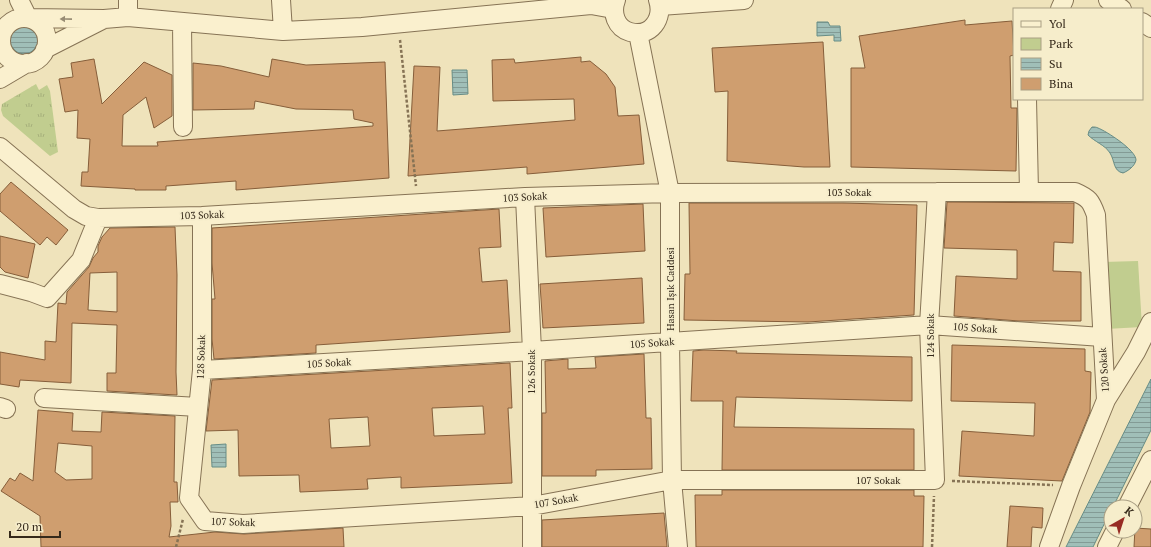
<svg xmlns="http://www.w3.org/2000/svg" width="1151" height="547" viewBox="0 0 1151 547" font-family="'PT Serif',serif">
<style>
.grass{fill:url(#grass-tufts)}
.park{fill:#c1cd8f}
.water{fill:url(#water-rules);stroke:#678d86}
.building{fill:#cf9e6f;stroke:#865e3a;fill-rule:evenodd}
.lines{fill:none;stroke-linecap:round;stroke-linejoin:round}
.minor-casing{stroke:#867355;stroke-width:20}
.path{stroke:#867355;stroke-width:2.5;stroke-dasharray:3 2;stroke-linecap:butt}
.minor{stroke:#faf0ce;stroke-width:18}
.oneway{fill:#988c74}
.labels{text-anchor:middle;dominant-baseline:central;stroke-width:4;stroke-linejoin:round;paint-order:stroke}
.street-label{font-size:10px;fill:#35291a;stroke:#f6edcb}
</style>
<defs>
<pattern id="grass-tufts" width="24" height="20" patternUnits="userSpaceOnUse"><rect width="24" height="20" fill="#c1cd8f"/><path d="M3 7l-1-3M5 7V3M7 7l1-3M15 17l-1-3M17 17v-4M19 17l1-3" fill="none" stroke="#a6b07b"/></pattern>
<pattern id="water-rules" width="6" height="5" patternUnits="userSpaceOnUse"><rect width="6" height="5" fill="#a0bfb8"/><path d="M0 2.5h6" fill="none" stroke="#839b95"/></pattern>
</defs>
<rect width="100%" height="100%" fill="#efe3bb"/>
<path class="grass" d="M36,84L39,90L47,85L50,91L58,152L50,156L3,116L1,110L2,104Z"/>
<path class="park" d="M1138,261L1142,327L1106,329L1103,262Z"/>
<path class="water" d="M817,22H828L830,26H840L841,41H834V35L817,36Z
M10 40a14 14 0 1 1 28 0a14 14 0 1 1-28 0Z
M452,70H467L468,94L453,95Z
M1092,127C1095,127 1096,127 1098,128C1106,131 1136,150 1136,160C1135,166 1128,171 1123,173C1113,171 1115,161 1110,153C1105,145 1095,142 1088,135L1089,131Z
M1151,379V430L1113,507H1111V510L1093,547H1066Z
M226,444V467H212L211,445Z"/>
<path class="building" d="M965,20V25L1012,21L1014,55L1010,56L1011,108H1017L1016,171L851,167V68H865L859,36Z
M823,42L830,167H804L727,161L728,91L715,92L712,48Z
M581,57V62L590,61L606,74L615,87L618,116L639,115L644,164L527,174V167L408,176L414,66L440,67L437,131L575,120L574,99L493,101L492,60L514,59L515,63Z
M94,59L102,104L144,62L172,75V116L154,128L146,97L123,115L122,146H158L157,142L373,126V123L354,119L353,110L296,109L255,101L254,109L193,110V63L221,66L269,77L272,59L306,65L385,62L389,178L236,190V181L166,186V190H135V189L81,186L82,172H88L90,139L77,138L78,110L65,112L59,79L73,77L71,63Z
M11,182L68,230L56,245L47,237L40,245L0,211V194Z
M947,202L1074,203L1073,243L1054,242L1053,271L1081,272V321H1019L954,316L956,276L1017,279V250L944,248Z
M689,203H843L917,205L914,315L808,322L684,320L685,274H690Z
M643,204L645,251L546,257L543,208Z
M499,209L501,247L479,248L482,282L507,280L510,332L316,345V353L214,359L212,339V299H215L212,263V228Z
M175,227L177,275L176,372L177,395L107,391V373H116L117,325L72,323L71,383L20,380L19,387L0,384V352L45,360V341L56,342L58,303L66,304L67,292L89,267L93,258L98,252V246L102,237L110,228ZM117,272V312L88,310L90,273Z
M0,236L35,244L28,278L5,272L0,267Z
M642,278L644,323L543,328L540,284Z
M952,345L1085,349V371L1091,372L1090,412L1062,481L959,476L962,431L1034,436L1035,403L951,401Z
M704,350L737,351L736,353L912,357V401L736,397L734,427L914,429V470H722L723,401H691L693,351Z
M644,354L646,418H651L652,469L596,470V476H542V413H546L545,361L568,359V369L596,368L595,357Z
M510,363L512,408H508L512,483L401,488V477L367,479L368,489L300,492L299,475L239,476L238,430L206,431L212,380ZM483,406L485,434L434,436L432,408ZM368,417L370,446L331,448L329,419Z
M38,410L73,413L72,431L101,432L102,412L175,416L174,482H177L178,502H170L171,526L169,537L215,532L244,534L343,528L344,547H41L40,516L1,491L10,478L15,481L20,473L33,481ZM58,443L92,446V479L66,480L55,472Z
M722,490H914V496H924L923,547H696L695,495H722Z
M1010,506L1043,508L1042,528L1032,527L1031,547H1007Z
M664,513L667,547H542V520Z
M1135,528L1151,529V547H1134Z"/>
<g class="lines">
<g class="minor-casing">
<path id="minor" d="M19,0L28,18L104,19L128,17L283,31L362,27L591,5L613,9
M128,0V17
M281,0L283,31
M616,0C611,13 616,28 630,32C651,38 664,18 658,0
M1108,0L1122,9
M660,6L744,0
M1060,9L1064,0
M1 41a23 23 0 1 1 46 0a23 23 0 1 1-46 0Z
M182,22L183,127
M1142,22L1151,28
M638,33L670,193V342L672,480L678,547
M45,49L102,20
M0,79L27,63
M1027,99L1029,192
M0,147L74,209L86,216L98,218L202,216L525,197L670,193L937,192H1075C1089,198 1091,201 1096,215L1106,400L1071,486L1049,547
M525,197L532,351V547
M202,216V370L189,498L205,521L243,524L532,506L672,480H935L929,325L937,192
M0,284L31,292L47,298L81,260L98,218
M202,370L532,351L929,325L1102,337
M44,398L198,407
M1106,400L1136,352L1151,322
M0,407L6,409
M1127,507L1151,460
M1107,547L1115,531"/>
</g>
<path class="path" d="M400,40L416,186
M952,481L1053,485
M176,547L183,519
M932,547L934,496"/>
<use href="#minor" class="minor"/>
</g>
<defs><path id="oneway-solid" d="M-6-.8H1V-3.2L6.5 0L1 3.2V.8H-6Z"/></defs>
<use class="oneway" href="#oneway-solid" transform="translate(66 19) rotate(-179)"/>
<g class="labels">
<g class="street-label">
<text x="849" y="192">103 Sokak</text>
<text transform="translate(525 197) rotate(-3)">103 Sokak</text>
<text transform="translate(202 215) rotate(-2)">103 Sokak</text>
<text transform="translate(670 289) rotate(-90)">Hasan Işık Caddesi</text>
<text transform="translate(975 328) rotate(4)">105 Sokak</text>
<text transform="translate(930 336) rotate(-90)">124 Sokak</text>
<text transform="translate(652 343) rotate(-4)">105 Sokak</text>
<text transform="translate(201 357) rotate(-88)">128 Sokak</text>
<text transform="translate(329 363) rotate(-3)">105 Sokak</text>
<text transform="translate(1104 370) rotate(-94)">120 Sokak</text>
<text transform="translate(531 372) rotate(-90)">126 Sokak</text>
<text x="878" y="480">107 Sokak</text>
<text transform="translate(556 501) rotate(-10)">107 Sokak</text>
<text transform="translate(233 522) rotate(2)">107 Sokak</text>
</g>
</g>
<rect x="1013" y="8" width="130" height="92" fill="#f6edcb" stroke="#a99f84"/>
<rect x="1021" y="21" width="20" height="6" fill="#faf0ce" stroke="#a99f84"/>
<text x="1049" y="28" font-size="12" fill="#35291a">Yol</text>
<rect x="1021" y="38" width="20" height="12" fill="#c1cd8f" stroke="#a99f84"/>
<text x="1049" y="48" font-size="12" fill="#35291a">Park</text>
<rect x="1021" y="58" width="20" height="12" fill="url(#water-rules)" stroke="#a99f84"/>
<text x="1049" y="68" font-size="12" fill="#35291a">Su</text>
<rect x="1021" y="78" width="20" height="12" fill="#cf9e6f" stroke="#a99f84"/>
<text x="1049" y="88" font-size="12" fill="#35291a">Bina</text>
<g transform="translate(1123 519) rotate(39)"><circle r="19" fill="#f6edcb" stroke="#a99f84"/>
<path d="M0-3L7 15L0 10L-7 15Z" fill="#972b23"/>
<text y="-6" font-size="11" font-weight="bold" text-anchor="middle" fill="#35291a">K</text>
</g>
<path d="M10 531v6h50v-6" fill="none" stroke="#35291a" stroke-width="2"/>
<text x="16" y="531" font-size="12" fill="#35291a" stroke="#f6edcb" stroke-width="3" paint-order="stroke">20 m</text>
</svg>
